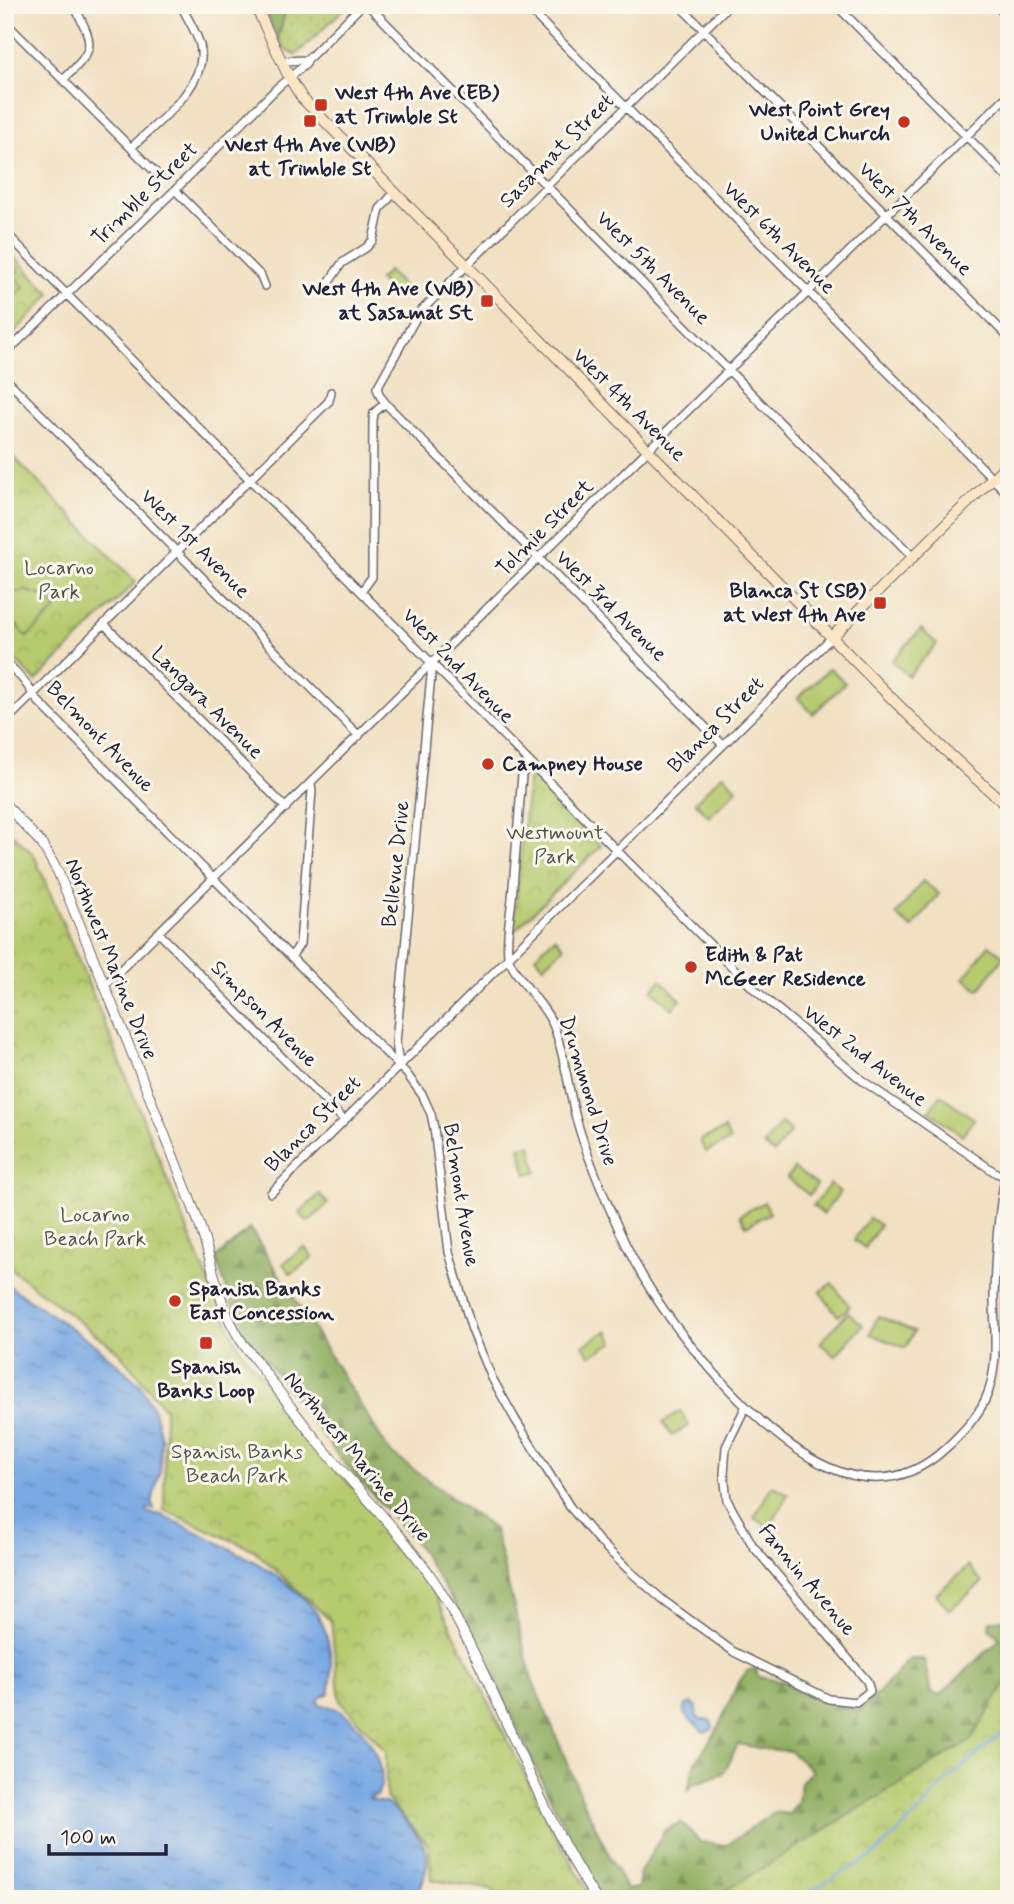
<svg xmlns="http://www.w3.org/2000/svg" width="1014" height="1904" viewBox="0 0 1014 1904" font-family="Mynerve,sans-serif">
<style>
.grass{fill:url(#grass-dots);stroke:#6c7654;stroke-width:2}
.forest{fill:url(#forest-firs);stroke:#59684e;stroke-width:2}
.park{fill:url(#park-crowns);stroke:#6c7654;stroke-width:2}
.pitch{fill:#b6ca6e;stroke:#6c7654;stroke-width:2}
.water{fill:url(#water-ripples);stroke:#4e658f;stroke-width:2}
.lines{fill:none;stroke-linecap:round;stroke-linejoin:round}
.stream{stroke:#79a8e3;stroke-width:2.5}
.minor-casing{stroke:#6a646a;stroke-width:10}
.tertiary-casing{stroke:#6a646a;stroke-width:11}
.secondary-casing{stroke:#6a646a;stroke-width:12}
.minor{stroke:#fff;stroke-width:7}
.tertiary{stroke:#fff;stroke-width:9}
.secondary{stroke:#fce5c4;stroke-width:10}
.poi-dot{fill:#c8321e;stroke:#fbf7ec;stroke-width:2.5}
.labels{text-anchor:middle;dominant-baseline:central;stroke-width:6;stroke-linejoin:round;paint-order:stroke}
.poi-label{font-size:21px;font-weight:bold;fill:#22223b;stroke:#fbf7ec;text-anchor:start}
.street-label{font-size:21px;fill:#22223b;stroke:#fbf7ec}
.park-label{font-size:21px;fill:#4e544a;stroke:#fbf7ec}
</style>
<defs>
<pattern id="grass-dots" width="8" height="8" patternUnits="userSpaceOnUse" patternTransform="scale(1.75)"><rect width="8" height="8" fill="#b6ca6e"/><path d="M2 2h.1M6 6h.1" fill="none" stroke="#9cad60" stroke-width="1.8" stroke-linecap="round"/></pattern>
<pattern id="forest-firs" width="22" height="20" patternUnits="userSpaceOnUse" patternTransform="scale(1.75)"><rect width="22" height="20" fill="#90ae61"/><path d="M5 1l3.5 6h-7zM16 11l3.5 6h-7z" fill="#758d51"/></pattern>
<pattern id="park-crowns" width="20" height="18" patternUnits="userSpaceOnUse" patternTransform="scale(1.75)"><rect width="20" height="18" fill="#b6ca6e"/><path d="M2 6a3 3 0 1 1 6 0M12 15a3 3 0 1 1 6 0" fill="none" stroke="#9cad60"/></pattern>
<pattern id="water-ripples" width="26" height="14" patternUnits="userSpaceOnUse" patternTransform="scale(1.75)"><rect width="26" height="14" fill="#79a8e3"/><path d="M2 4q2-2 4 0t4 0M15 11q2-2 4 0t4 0" fill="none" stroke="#6388b9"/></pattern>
</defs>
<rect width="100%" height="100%" fill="#fbf7ec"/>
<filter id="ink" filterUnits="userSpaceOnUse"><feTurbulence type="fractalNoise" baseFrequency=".0143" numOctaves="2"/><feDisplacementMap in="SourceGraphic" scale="14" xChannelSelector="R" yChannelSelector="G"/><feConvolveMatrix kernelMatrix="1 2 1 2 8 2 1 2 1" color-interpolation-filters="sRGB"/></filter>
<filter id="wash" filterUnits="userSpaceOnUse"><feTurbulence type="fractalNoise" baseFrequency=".00686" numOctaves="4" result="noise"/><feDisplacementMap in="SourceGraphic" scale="28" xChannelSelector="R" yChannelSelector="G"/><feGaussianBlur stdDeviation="1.57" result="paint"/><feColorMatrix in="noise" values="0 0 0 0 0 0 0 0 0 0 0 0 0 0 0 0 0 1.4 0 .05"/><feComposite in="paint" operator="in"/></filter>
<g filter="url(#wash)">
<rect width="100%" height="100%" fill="#f1e0c1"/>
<path class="grass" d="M287,5H348L296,55L285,50L278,38Z"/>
<path class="forest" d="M262,5H287L278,38Z
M250,1228L390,1452L494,1529L532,1679L587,1810L626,1889L638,1888L640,1872L665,1830L681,1822L700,1842L727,1845L774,1812L789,1814L798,1801L801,1782L812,1771L790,1751L763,1749L738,1744L724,1773L694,1784L688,1790L695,1762L716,1732L737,1685L747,1671L756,1668L758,1677L785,1682L796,1691L859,1711C878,1696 892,1677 910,1659H924L931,1692L939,1696L1000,1639L989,1628L990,1621L1009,1618V1899H604L594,1885L546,1790L475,1637L416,1543L339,1457L238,1323L216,1258Z
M1009,1256V1365L998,1362L1002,1268Z"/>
<path class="park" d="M5,247L51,294L5,343Z
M5,448L136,582L36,681L5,650Z
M529,773L601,846L513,932Z
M5,827L34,855L96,1002L203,1268L233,1335L245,1356L322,1453L407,1548L433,1591L554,1833L593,1899H503L490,1889L431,1880L429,1846L386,1797V1751L340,1701L331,1621L254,1550L164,1510L165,1409L120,1353L11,1269L8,1161L5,1157Z
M1009,1677V1899H712L971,1740Z"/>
<path class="pitch" d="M13,264L19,270L13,276L24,287L12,299L10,297L7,300L5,265L9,268Z
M388,271L408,291L399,300L379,280Z
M26,591L44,596L57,609L27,637L5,613V596L9,593Z
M921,629L937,644L908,676L892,661Z
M830,668L845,683L813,714L798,698Z
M723,774L737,789L709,817L695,802Z
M923,881L939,894L912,928L896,915Z
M555,937L564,947L544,966L535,956Z
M989,945L1004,956L979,990L964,978Z
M661,980L681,1000L672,1009L652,990Z
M941,1095L974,1119L962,1135L929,1111Z
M781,1123L791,1131L774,1153L764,1145Z
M725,1129L730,1141L705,1152L700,1140Z
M531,1145L537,1172L526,1174L520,1147Z
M794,1168L817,1185L809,1195L787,1178Z
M830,1184L840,1192L823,1214L813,1206Z
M320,1194L328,1204L308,1222L299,1213Z
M764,1202L770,1213L746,1226L740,1215Z
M869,1218L880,1225L865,1248L854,1240Z
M304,1247L313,1257L291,1274L283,1264Z
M832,1283L850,1307L838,1316L820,1292Z
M848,1312L863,1325L835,1356L820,1343Z
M878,1316L914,1331L906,1348L870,1334Z
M607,1331L614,1342L590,1356L583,1345Z
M680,1411L689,1425L672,1436L663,1423Z
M772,1485L788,1494L770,1527L754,1518Z
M969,1566L982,1583L949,1610L936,1594Z"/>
<path class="water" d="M5,1283L97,1346L140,1385L154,1410L161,1438L160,1470L152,1503L154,1509H146L148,1513L162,1515C211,1540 284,1568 317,1614C331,1635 334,1670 329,1694L322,1696L317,1702L319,1704C326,1706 333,1706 340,1711C363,1725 393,1768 377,1795L369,1798C375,1802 379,1801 385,1803C393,1806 400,1815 406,1822C430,1849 433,1858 418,1893L408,1894L437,1899H5Z
M692,1703L697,1707L696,1715L701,1720H709L712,1723L713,1728L709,1731L703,1732L684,1714L686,1705Z"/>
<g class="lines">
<path class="stream" d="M796,1899L873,1856L921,1810L948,1779L1009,1727"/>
</g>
</g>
<g filter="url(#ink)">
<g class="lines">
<g class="minor-casing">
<path id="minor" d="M368,5L912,556
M525,5L1009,495
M679,5L1009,338
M836,5L1009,179
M996,5L1009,18
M5,22L157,174
M281,61L307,60
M63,80C97,47 94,46 74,5
M131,148C156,123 210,85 200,45C196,31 187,18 181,5
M175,190L261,276L265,286
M5,232L754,989L863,1081L996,1173L1005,1176
M329,282L342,263L367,247L373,240L380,209L394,193
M5,354L175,190L278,87L306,64L307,60L362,5
M5,378L359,736
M361,592L372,577L373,420L374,413L385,403
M104,624L286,808
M5,660L24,681L38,701L391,1058L406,1073L423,1096L431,1114L434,1128L449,1252L472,1330L492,1378L515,1419L570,1507L599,1541L633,1574L664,1601L734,1652L829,1699L856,1702L870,1691L867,1681L753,1546L727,1500L724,1474L726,1447L745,1408
M5,722L329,401L331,392
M723,745L387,405L380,396L377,388L418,314L729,5
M530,763L522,775C519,817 515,858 512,899C510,917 506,937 508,955C510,973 547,1006 554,1027C565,1056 568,1088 576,1118C588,1161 607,1204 626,1245C651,1298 686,1343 726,1386C782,1446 868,1521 946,1448C961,1434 976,1419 985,1400C1000,1369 994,1329 994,1296C995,1250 998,1205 1009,1160
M159,933L344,1120
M291,957L300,944L312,791L311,784
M104,986L1009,94
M399,1065L396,1042L432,665
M271,1193L832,637"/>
</g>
<g class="tertiary-casing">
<path id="tertiary" d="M5,804L42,844L58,872C105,986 152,1100 196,1215C213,1258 216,1306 244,1345C272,1381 298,1419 328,1454C366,1500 408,1539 440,1590C499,1689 533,1802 596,1899"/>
</g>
<g class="secondary-casing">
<path id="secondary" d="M255,5L289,77L302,98C458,256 613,416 770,574C848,653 924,736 1009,807
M832,637L1009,462"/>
</g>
<use href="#minor" class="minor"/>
<use href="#tertiary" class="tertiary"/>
<use href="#secondary" class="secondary"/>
</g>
</g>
<g class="poi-dot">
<rect x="314" y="98" width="14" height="14" rx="3.5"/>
<rect x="303" y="114" width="14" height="14" rx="3.5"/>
<circle cx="904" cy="122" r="7"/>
<rect x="480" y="294" width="14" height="14" rx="3.5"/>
<rect x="873" y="596" width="14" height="14" rx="3.5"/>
<circle cx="488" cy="764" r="7"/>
<circle cx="691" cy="967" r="7"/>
<circle cx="175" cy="1301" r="7"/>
<rect x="199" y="1336" width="14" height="14" rx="3.5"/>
</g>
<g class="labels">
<g class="poi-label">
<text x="335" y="93">West 4th Ave (EB)<tspan x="335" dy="24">at Trimble St</tspan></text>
<text x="890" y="110" text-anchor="end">West Point Grey<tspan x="890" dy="24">United Church</tspan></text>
<text x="310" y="145" text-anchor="middle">West 4th Ave (WB)<tspan x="310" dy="24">at Trimble St</tspan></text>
<text x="473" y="289" text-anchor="end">West 4th Ave (WB)<tspan x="473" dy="24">at Sasamat St</tspan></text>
<text x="866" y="591" text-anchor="end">Blanca St (SB)<tspan x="866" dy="24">at West 4th Ave</tspan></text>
<text x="502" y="764">Campney House</text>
<text x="705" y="955">Edith &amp; Pat<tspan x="705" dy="24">McGeer Residence</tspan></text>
<text x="189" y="1289">Spanish Banks<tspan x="189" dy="24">East Concession</tspan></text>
<text x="206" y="1367" text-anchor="middle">Spanish<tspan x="206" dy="24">Banks Loop</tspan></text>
</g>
<g class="street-label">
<text transform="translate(557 151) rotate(-45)">Sasamat Street</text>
<text transform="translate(145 194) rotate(-44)">Trimble Street</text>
<text transform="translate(915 219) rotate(45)">West 7th Avenue</text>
<text transform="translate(779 238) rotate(45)">West 6th Avenue</text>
<text transform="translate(653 268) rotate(45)">West 5th Avenue</text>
<text transform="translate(629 405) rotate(45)">West 4th Avenue</text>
<text transform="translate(545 528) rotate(-45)">Tolmie Street</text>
<text transform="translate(195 544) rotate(45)">West 1st Avenue</text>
<text transform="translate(611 606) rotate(45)">West 3rd Avenue</text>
<text transform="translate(458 666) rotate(46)">West 2nd Avenue</text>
<text transform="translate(207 703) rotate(45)">Langara Avenue</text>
<text transform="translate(716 725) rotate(-45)">Blanca Street</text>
<text transform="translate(100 737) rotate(46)">Belmont Avenue</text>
<text transform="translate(396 864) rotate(-84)">Bellevue Drive</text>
<text transform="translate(111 959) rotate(68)">Northwest Marine Drive</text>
<text transform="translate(264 1014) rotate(45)">Simpson Avenue</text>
<text transform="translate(865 1056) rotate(38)">West 2nd Avenue</text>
<text transform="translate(588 1091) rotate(73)">Drummond Drive</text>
<text transform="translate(313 1124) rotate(-45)">Blanca Street</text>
<text transform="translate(461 1195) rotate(81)">Belmont Avenue</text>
<text transform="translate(357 1457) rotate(50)">Northwest Marine Drive</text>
<text transform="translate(807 1580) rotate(50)">Fannin Avenue</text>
</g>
<g class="park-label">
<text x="59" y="568">Locarno<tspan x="59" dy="24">Park</tspan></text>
<text x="555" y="833">Westmount<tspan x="555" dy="24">Park</tspan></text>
<text x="95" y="1215">Locarno<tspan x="95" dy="24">Beach Park</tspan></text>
<text x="237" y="1452">Spanish Banks<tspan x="237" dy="24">Beach Park</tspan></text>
</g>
</g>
<rect width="1014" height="1904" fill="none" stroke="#fbf7ec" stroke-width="28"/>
<path d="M49 1844v10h117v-10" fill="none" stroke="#22223b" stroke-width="3.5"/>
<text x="60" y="1844" font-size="21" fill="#22223b" stroke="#fbf7ec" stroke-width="5" paint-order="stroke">100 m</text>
</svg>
